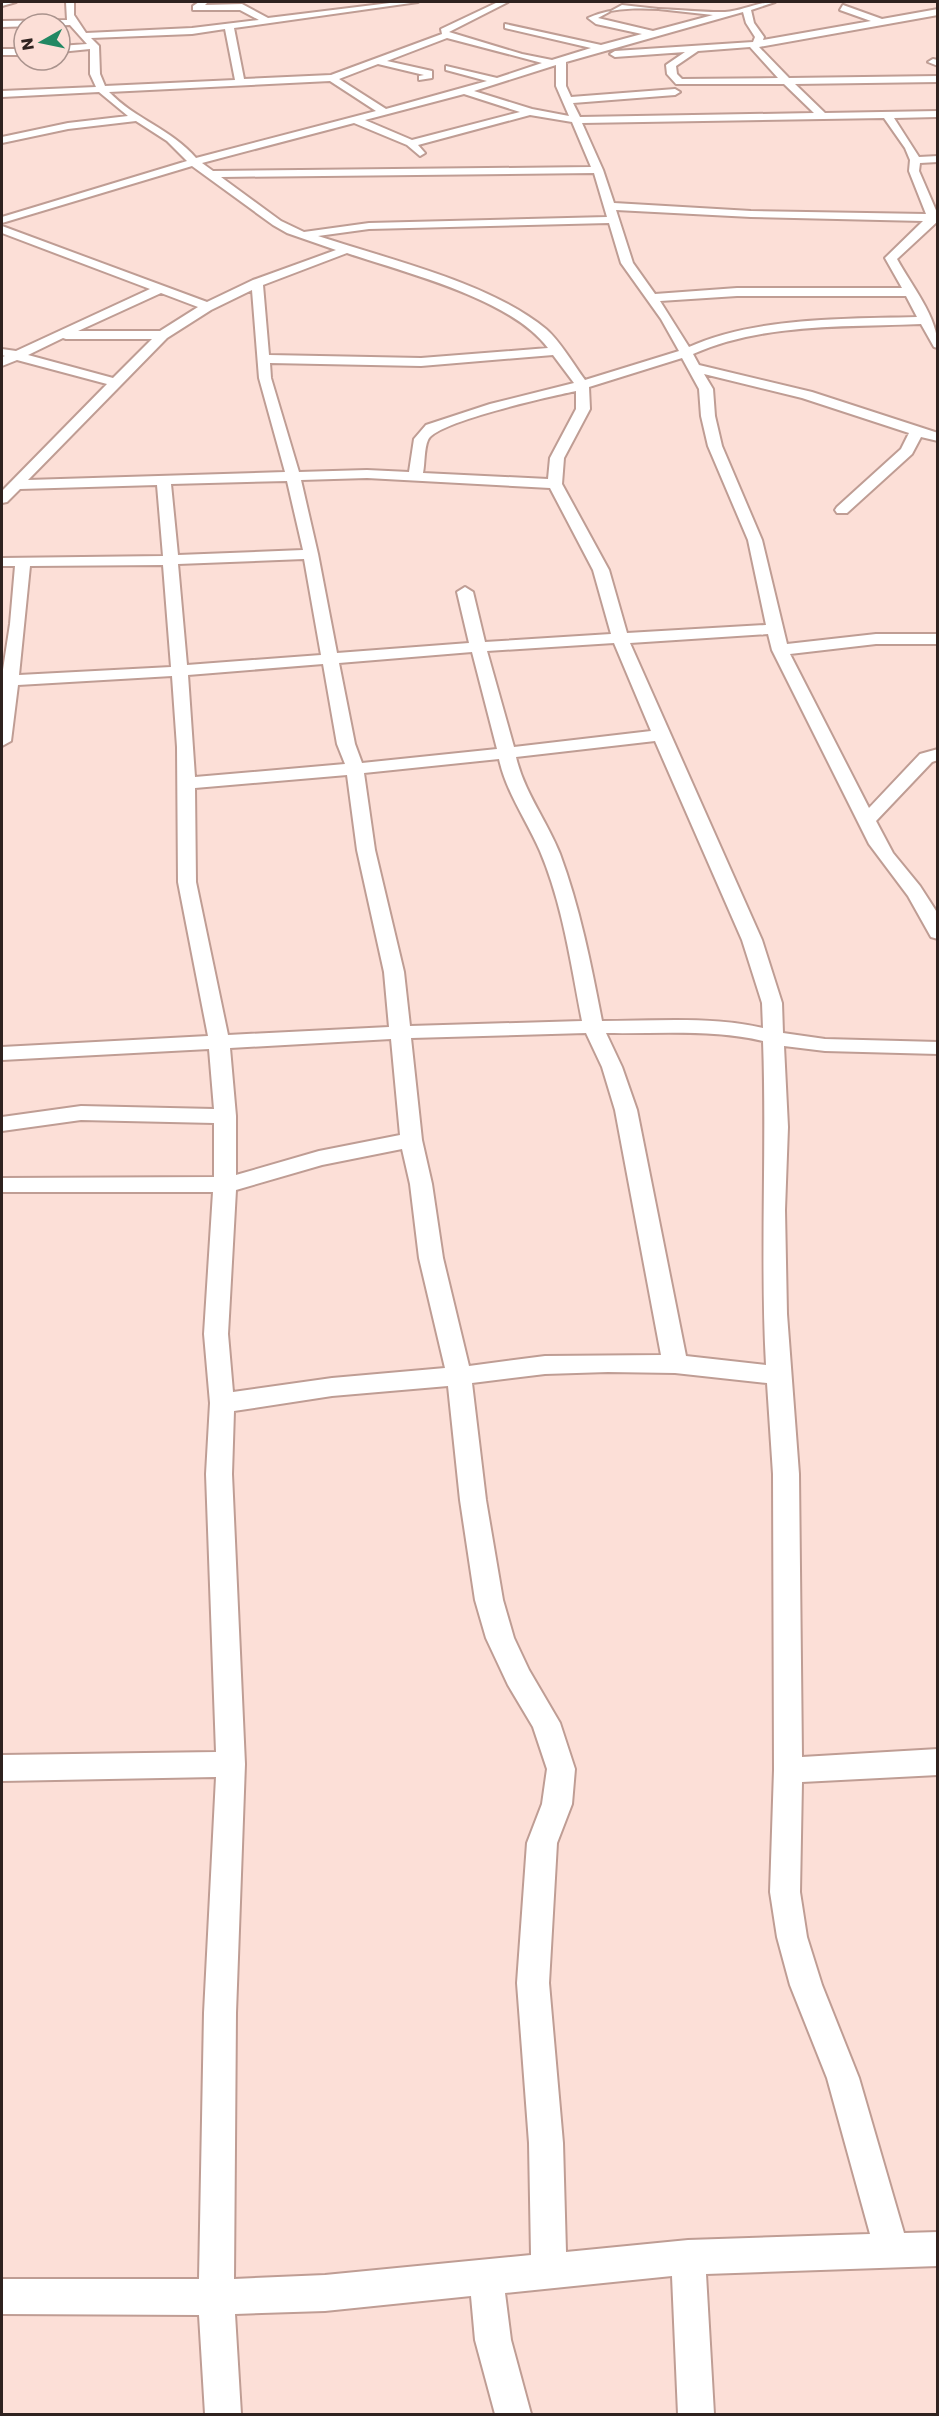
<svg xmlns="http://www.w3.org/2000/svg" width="939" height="2416" viewBox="0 0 939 2416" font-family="Poppins,sans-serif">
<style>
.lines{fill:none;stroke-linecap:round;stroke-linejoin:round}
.minor-casing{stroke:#bf9d94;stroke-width:4}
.minor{fill:#fff;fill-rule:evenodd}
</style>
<rect width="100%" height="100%" fill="#fcdfd7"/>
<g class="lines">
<g class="minor-casing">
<path id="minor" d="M2,2H16L2,6Z
M66,2H74V15L86,33L192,28L259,20L240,10H193V6L199,2H208L205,5L242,4L268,18L398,2H418L234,28L244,79L331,75L442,34L441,29L498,2H508L449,32L522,54L552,60L591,48L505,28V24L601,45L642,34L596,24L588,18C626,0 681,13 725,12C742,11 758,2 775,2L751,10L754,23L764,37L763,40L871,21L840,10L843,5L882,19L938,9V15L759,47L789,78L938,76V82L795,84L825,113L938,111V117L894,118L919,157L938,156V162L920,163L919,171L938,215V221L897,259C911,285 938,317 938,348L934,347L921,324C847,327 762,323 693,354L699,365L812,392L938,433V441L921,437L912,454L847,513H837L835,510L837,507L901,449L909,433L802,398L704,374L713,389L715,416L722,446L762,540L787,644L876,634H938V644H876L790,654L869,808L920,754L938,749V760L932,762L876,821L893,853L920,886L938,914V939L931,937L908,896L869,844L772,650L768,634L630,643L762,940L782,1003L783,1033L825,1039L938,1042V1054L825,1051L784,1046L788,1127L785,1210L787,1314L799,1474L802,1757L938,1749V1775L802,1782L800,1892L807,1937L822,1985L859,2078L904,2233L938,2232V2266L706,2274L714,2414H678L672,2276L505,2293L511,2340L531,2414H495L475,2340L471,2296L325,2311L235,2314L241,2414H205L199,2315L2,2314V2279H199L204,2013L216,1777L2,1781V1755L216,1752L206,1474L210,1403L204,1334L213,1192H2V1178L214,1177V1123L81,1120L2,1131V1117L81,1106L214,1109L209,1049L2,1060V1047L208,1036L178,882L177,747L172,676L18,685L11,741L2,746V676L10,624L15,566H2V558L163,556L157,485L20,489L7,502L2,503V491L107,384L17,360L2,366V357L5,356L2,355V349L16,351L150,289L2,233V226L207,302L253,280L336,250L287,233L273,225L192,166L2,223V217L187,161L167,141L136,121L68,129L2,143V137L68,123L128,116L99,92L2,97V91L96,87L90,74V49L60,52V46L87,44L70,25L2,27V21L67,20ZM622,5L713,15L653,31L598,18ZM743,12L746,23L755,37L753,42L615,51L610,54L615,57L685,52L666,65L667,74L676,84H784L814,113L580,117L573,103L675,95L680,92L675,89L571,97L566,86V62ZM225,29L235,80L105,86L100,74L99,46L91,38L192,34ZM447,38L542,63L497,78L446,66V70L487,81L386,109L339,79L378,64L424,75L419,76V80L432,78V71L387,61ZM750,47L778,78L682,79L677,74L676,66L698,51ZM556,65V86L569,116L532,109L474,91ZM330,81L376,111L196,158C171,129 135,119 109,92ZM464,94L520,112L412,140L365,120ZM530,115L572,122L591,167L213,171L202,163L354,123L407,145L420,156L425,153L418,145ZM884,118L905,148L910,160L909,171L926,214L751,211L614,203L603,170L582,123ZM594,173L607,217L369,223L304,232L281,221L221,177ZM616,210L751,217L923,221L885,258L902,288H737L655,294L633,263ZM609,223L621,263L661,319L679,351L585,380C573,364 561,342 546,329C489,282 387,259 318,236L369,229ZM347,253C406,273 510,298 548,348L421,358L269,355L263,285ZM252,290L259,378L285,472L28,480L167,338L211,310ZM161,293L198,307L160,331H78ZM737,296H906L917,317C845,319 755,317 689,347L660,301ZM63,338L66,339H152L113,378L28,355ZM553,355L574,383L490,404L426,425L414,439L409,472L367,470L299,472L271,378L270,363L421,366ZM682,358L699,389L701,416L708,446L748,540L766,625L627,633L609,570L562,484L564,458L590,409L589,387ZM576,391V409L550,458L548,479L423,473C425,463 424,449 428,440C435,422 552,396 576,391ZM367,478L550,488L593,570L611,634L485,642L473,592L465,587L457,592L469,643L337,653L318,554L301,480ZM287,481L303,550L178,555L171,484ZM304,559L321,655L187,665L178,564ZM163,565L171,667L19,675L30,566ZM614,643L651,731L514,747L487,651ZM472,652L497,749L362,763L355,744L339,663ZM323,664L337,744L345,764L195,777L188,675ZM655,741L742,940L762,1003L763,1028C712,1016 654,1021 602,1021C591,964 580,908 560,854C547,821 524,792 516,757ZM499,759C506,792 527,821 540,851C563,905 571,965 582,1021L410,1026L404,972L375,850L364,773ZM347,775L357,850L384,972L389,1027L228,1035L196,882L195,788ZM586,1033L602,1067L615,1110L661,1355L545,1356L469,1366L443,1258L432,1184L422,1140L411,1038ZM606,1033C658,1034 713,1029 763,1041C767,1149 760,1257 766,1365L686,1356L637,1110L622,1067ZM391,1039L400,1135L319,1151L236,1175V1116L230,1048ZM402,1149L410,1184L419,1258L445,1368L332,1378L233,1392L228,1334L236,1190L322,1165ZM608,1372L675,1373L767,1383L773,1474L774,1770L770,1892L777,1937L790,1985L827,2078L870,2234L688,2240L566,2252L563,2143L549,1983L557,1843L572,1804L575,1769L560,1723L529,1670L514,1638L503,1600L486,1500L472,1383L545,1374ZM448,1386L460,1500L475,1600L486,1638L508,1685L533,1727L547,1769L542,1804L527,1843L517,1983L529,2143L531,2255L325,2275L234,2279L236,2013L245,1764L232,1474L234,1411L332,1396Z
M2,49H24V55H2Z
M933,59L938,60V66L928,62Z"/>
</g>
<use href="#minor" class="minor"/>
</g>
<rect width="939" height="2416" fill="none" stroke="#2f221f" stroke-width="6"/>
<g transform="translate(42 42) rotate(261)"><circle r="28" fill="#fcdfd7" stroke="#aa938d" stroke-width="1.5"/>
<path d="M0-4.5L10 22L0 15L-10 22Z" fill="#228863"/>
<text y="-9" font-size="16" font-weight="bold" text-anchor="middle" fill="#2f221f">N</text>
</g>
</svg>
